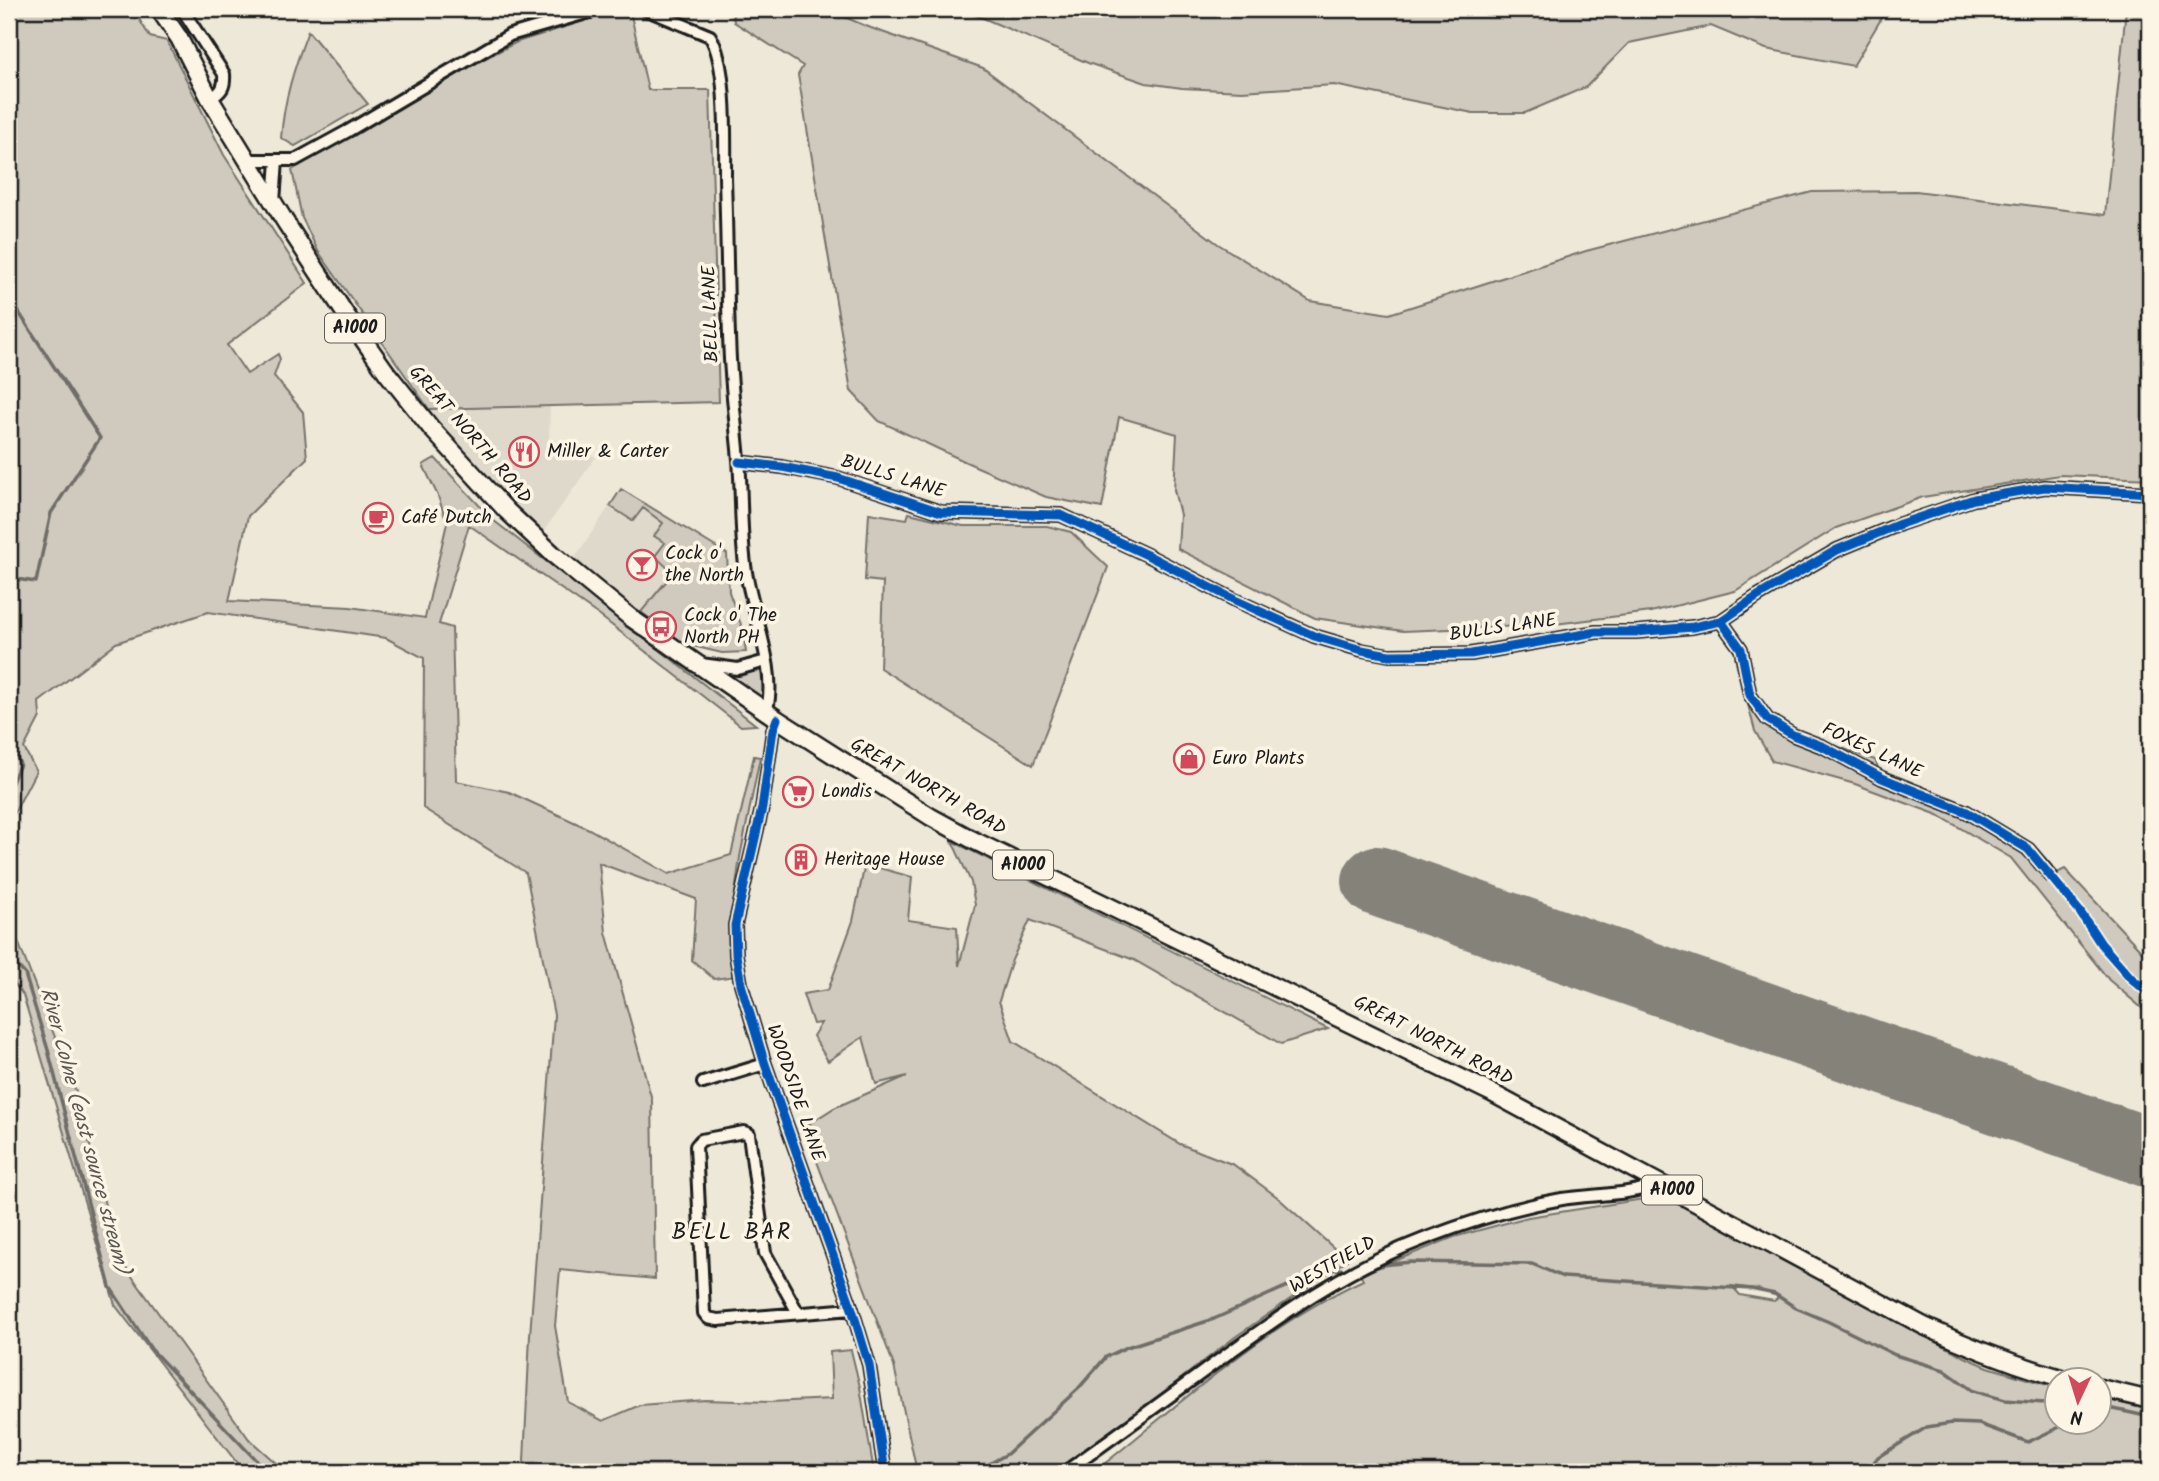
<svg xmlns="http://www.w3.org/2000/svg" width="2159" height="1481" viewBox="0 0 2159 1481" font-family="Kalam,sans-serif">
<style>
.built{fill:#ded9cb}
.green{fill:#cfcabd;stroke:#76736c;stroke-width:2;fill-rule:evenodd}
.lines{fill:none;stroke-linecap:round;stroke-linejoin:round}
.stream{stroke:#6f6c67;stroke-width:3.5}
.runway{stroke:#85827a;stroke-width:70}
.minor-casing{stroke:#1c1c1c;stroke-width:16}
.primary-casing{stroke:#1c1c1c;stroke-width:21}
.minor{stroke:#fcf5e5;stroke-width:10}
.primary{stroke:#fcf5e5;stroke-width:16}
.cycleway-casing{stroke:#fcf5e5;stroke-width:13}
.cycleway{stroke:#0057b8;stroke-width:9}
.labels{text-anchor:middle;dominant-baseline:central;stroke-width:7;stroke-linejoin:round;paint-order:stroke}
.shield{fill:#fcf5e5;stroke:#5f5d58;stroke-width:2}
.shield-label{font-size:18px;font-weight:bold;fill:#1c1c1c}
.street-label{font-size:19px;fill:#1c1c1c;stroke:#fcf5e5}
.poi-label{font-size:19px;fill:#1c1c1c;stroke:#fcf5e5;text-anchor:start}
.water-label{font-size:21px;font-style:italic;fill:#5b5854;stroke:#fcf5e5}
.quarter-label{font-size:23px;letter-spacing:2px;fill:#1c1c1c;stroke:#fcf5e5}
</style>
<rect width="100%" height="100%" fill="#eee8d9"/>
<filter id="ink" filterUnits="userSpaceOnUse"><feTurbulence type="fractalNoise" baseFrequency=".0143" numOctaves="2"/><feDisplacementMap in="SourceGraphic" scale="14" xChannelSelector="R" yChannelSelector="G"/><feConvolveMatrix kernelMatrix="1 2 1 2 8 2 1 2 1" color-interpolation-filters="sRGB"/></filter>
<g filter="url(#ink)">
<path class="built" d="M550,406L549,441L596,457L543,532L473,461L429,409Z
M621,489L727,554L729,592L743,630L746,652L722,653L684,644L631,607L574,559Z"/>
<path class="green" d="M9,9H133L150,37L167,41L224,155L307,283L227,345L247,374L278,354L280,359L274,376L303,412L307,458L248,516L229,601L350,607L425,618L447,523L438,496L423,465L435,458L493,520L756,725L741,726L600,616L469,525L439,624L452,628L456,781L509,792L589,829L669,874L731,855L754,756L760,757L740,857L729,936L736,976L714,979L692,960L696,899L599,863L606,932L652,1100L655,1279L560,1270L555,1326L568,1402L603,1421L640,1405L705,1400L770,1402L832,1399L830,1352L851,1350L860,1387L874,1472H526L524,1461L530,1335L554,1015L526,873L423,808L424,658L386,638L208,612L116,643L39,702L40,717L24,748L36,771L9,823Z
M732,9H825L871,28L983,68L1218,244L1310,301L1389,314L1586,251L1812,192L1916,191L2105,215L2126,9H2150V479L2060,475L1923,497L1836,528L1735,591L1651,612L1547,625L1403,631L1315,618L1178,549L1180,515L1174,490L1177,434L1119,417L1102,508L1046,497L966,462L879,421L851,391L798,75L803,66L734,22Z
M956,9H1887L1853,66L1766,49L1711,26L1629,43L1586,87L1525,113H1473L1334,85L1242,91L1182,88L1146,83L1088,63L983,18Z
M616,11H630L648,90H710L719,402L429,409L318,251L302,218L292,170L472,65L517,42Z
M308,31L368,104L295,146L281,138C284,99 294,68 308,31Z
M621,489L727,554L729,592L743,630L746,652L722,653L684,644L641,612L673,573L655,556L665,543L654,536L663,523L643,508L633,521L610,506Z
M869,513L907,519L909,513L963,526H1047L1071,532L1108,567L1033,765L880,668L883,582L865,580Z
M759,670L763,674L764,699L723,673Z
M1742,682H1749L1765,712L1789,729L1875,760L1882,778L1944,802L2021,846L2051,876L2065,869L2150,960V1015L2109,980L2011,858L1938,815L1855,784L1772,761L1755,731Z
M952,841L1328,1029L1281,1044L1134,960L1030,920L1012,960L999,1001L1013,1041L1180,1144L1234,1165L1276,1196L1347,1260L1235,1337L1143,1408L1053,1472H917L894,1366L804,1127L834,1108L907,1076L876,1084L863,1037L828,1061L813,1036L821,1023L813,1024L803,994L828,990L853,921L865,864L912,877L908,920L957,927L959,966L975,905L971,882Z
M9,928L17,939L77,1094L118,1257L249,1439L286,1472H244L115,1305L23,995L9,977Z
M1663,1196L1721,1225L1965,1357L1988,1367L2057,1388L2058,1422H2100V1398L2150,1410V1472H1087L1098,1469C1182,1402 1264,1326 1363,1280L1360,1275L1454,1237L1528,1217ZM1732,1286L1758,1289L1777,1296V1299L1774,1301L1740,1295Z"/>
<g class="lines">
<path class="stream" d="M9,297L100,438L51,513L36,582L9,578
M9,747L13,750L20,764L9,789
M9,957L25,974L31,994L48,1050L110,1287L151,1349L267,1472
M1382,1265L1411,1262L1532,1264L1563,1277L1751,1289L1775,1294L1796,1308L1829,1322L1895,1355L1944,1370L1973,1391L2005,1400L2058,1404
M2100,1406L2150,1417
M975,1472L1007,1454L1078,1389L1106,1357L1127,1347L1214,1319L1321,1271L1341,1269
M1866,1472L1878,1457L1927,1427L1952,1423L1979,1424L2028,1442L2070,1422"/>
<path class="runway" d="M1377,881L2150,1153"/>
<g class="minor-casing">
<path id="minor" d="M182,9L224,74C225,88 221,92 210,99
M645,9L710,36C728,64 725,143 725,178C727,238 727,299 730,359C732,393 736,426 739,460C742,497 740,534 746,572C752,612 779,674 766,712
M248,160H295L348,131L510,35L600,9
M274,202L277,160
M739,462L782,467L838,478L941,512L1061,515L1147,555L1235,600L1314,636L1362,650L1389,655L1471,654L1596,632H1636L1693,627L1721,621L1758,596L1837,550L1900,524L1974,499L2045,487L2150,493
M1721,621L1741,649L1750,695L1767,719L1793,735L1824,747L1882,778L1967,812L2028,849L2051,876
M701,664L738,669L766,661
M777,719L773,730L762,808L735,925L736,955L741,984L765,1064L852,1309L869,1365L885,1472
M703,1083L765,1064
M798,1313L765,1253L749,1134L744,1132L701,1140L696,1146L704,1313L708,1318L718,1320L852,1309
M1065,1472C1115,1436 1165,1400 1215,1363C1281,1315 1347,1268 1424,1239C1468,1222 1516,1207 1562,1199C1594,1194 1630,1196 1660,1183"/>
</g>
<g class="primary-casing">
<path id="primary" d="M159,9L179,38L210,99L286,223L346,315L387,373L431,428L507,511L553,554L631,618L777,719L931,817L973,840L1490,1092L1924,1326C1971,1348 2018,1366 2068,1380
M2100,1388L2150,1400"/>
</g>
<use href="#minor" class="minor"/>
<use href="#primary" class="primary"/>
<g class="cycleway-casing">
<path id="cycleway" d="M739,462L782,467L838,478L941,512L1061,515L1147,555L1235,600L1314,636L1362,650L1389,655L1471,654L1596,632H1636L1693,627L1721,621L1758,596L1837,550L1900,524L1974,499L2045,487L2150,493
M1721,621L1741,649L1750,695L1767,719L1793,735L1824,747L1882,778L1967,812L2028,849L2080,912L2101,944L2131,978L2150,994
M777,719L773,730L762,808L735,925L736,955L741,984L765,1064L852,1309L869,1365L885,1472"/>
</g>
<use href="#cycleway" class="cycleway"/>
</g>
</g>
<defs>
<g id="restaurant-ring" transform="scale(1.575)"><circle r="9.5" fill="#fcf5e5" stroke="#d1495b" stroke-width="1.5"/><path d="M-5-6h1v4h1v-4h1v4h1v-4h1v5L-1.5 .5V6h-2V.5L-5-1ZM5-6V6H3V1.5H1.5Q1.5-4 5-6Z" fill="#d1495b"/></g>
<g id="cafe-ring" transform="scale(1.575)"><circle r="9.5" fill="#fcf5e5" stroke="#d1495b" stroke-width="1.5"/><path d="M-5.5-4.5H6V0H3Q3 3.5 0 3.5H-2.5Q-5.5 3.5-5.5 0ZM3-3.2v2h1.7v-2ZM-6 4.5H4V6H-6Z" fill="#d1495b"/></g>
<g id="bar-ring" transform="scale(1.575)"><circle r="9.5" fill="#fcf5e5" stroke="#d1495b" stroke-width="1.5"/><path d="M-6-5H6L.8 .8V4.5H3.5V6h-7V4.5H-.8V.8Z" fill="#d1495b"/></g>
<g id="bus-ring" transform="scale(1.575)"><circle r="9.5" fill="#fcf5e5" stroke="#d1495b" stroke-width="1.5"/><path d="M-5-6H5V4H4V6H2V4H-2V6H-4V4H-5ZM-3.5-4V0h7V-4ZM-3.5 1.2v1.5H-2V1.2ZM2 1.2v1.5H3.5V1.2Z" fill="#d1495b"/></g>
<g id="shop-ring" transform="scale(1.575)"><circle r="9.5" fill="#fcf5e5" stroke="#d1495b" stroke-width="1.5"/><path d="M-5-2.5h2.3a2.7 3.5 0 0 1 5.4 0H5L5.5 6h-11ZM-1.5-2.5h3a1.5 2.3 0 0 0-3 0Z" fill="#d1495b"/></g>
<g id="supermarket-ring" transform="scale(1.575)"><circle r="9.5" fill="#fcf5e5" stroke="#d1495b" stroke-width="1.5"/><path d="M-6-5.5h2.5l.6 2H6L4.5 2H-2.5L-4.4-4H-6ZM-1.5 3.2a1.3 1.3 0 1 0 .1 0ZM3 3.2a1.3 1.3 0 1 0 .1 0Z" fill="#d1495b"/></g>
<g id="building-ring" transform="scale(1.575)"><circle r="9.5" fill="#fcf5e5" stroke="#d1495b" stroke-width="1.5"/><path d="M-4-6H4V6H1V3H-1V6H-4ZM-2.5-4.3h1.7v1.8h-1.7ZM.8-4.3h1.7v1.8H.8ZM-2.5-1h1.7V.8h-1.7ZM.8-1h1.7V.8H.8Z" fill="#d1495b"/></g>
</defs>
<g fill-rule="evenodd">
<use href="#restaurant-ring" x="524" y="452"/>
<use href="#cafe-ring" x="378" y="518"/>
<use href="#bar-ring" x="642" y="565"/>
<use href="#bus-ring" x="661" y="627"/>
<use href="#shop-ring" x="1189" y="759"/>
<use href="#supermarket-ring" x="798" y="792"/>
<use href="#building-ring" x="801" y="860"/>
</g>
<g class="labels">
<g class="shield">
<rect x="325" y="313.5" width="60" height="29" rx="5"/>
<rect x="993" y="850.5" width="60" height="29" rx="5"/>
<rect x="1642" y="1175.5" width="60" height="29" rx="5"/>
</g>
<g class="shield-label">
<text x="355" y="328">A1000</text>
<text x="1023" y="865">A1000</text>
<text x="1672" y="1190">A1000</text>
</g>
<g class="street-label">
<text transform="translate(711 314) rotate(-92)">BELL LANE</text>
<text transform="translate(470 435) rotate(49)">GREAT NORTH ROAD</text>
<text transform="translate(893 477) rotate(17)">BULLS LANE</text>
<text transform="translate(1503 628) rotate(-8)">BULLS LANE</text>
<text transform="translate(1872 751) rotate(25)">FOXES LANE</text>
<text transform="translate(928 787) rotate(30)">GREAT NORTH ROAD</text>
<text transform="translate(1433 1041) rotate(27)">GREAT NORTH ROAD</text>
<text transform="translate(795 1093) rotate(71)">WOODSIDE LANE</text>
<text transform="translate(1333 1265) rotate(-30)">WESTFIELD</text>
</g>
<g class="poi-label">
<text x="547" y="452">Miller &amp; Carter</text>
<text x="401" y="518">Café Dutch</text>
<text x="665" y="554">Cock o'<tspan x="665" dy="22">the North</tspan></text>
<text x="684" y="616">Cock o' The<tspan x="684" dy="22">North PH</tspan></text>
<text x="1212" y="759">Euro Plants</text>
<text x="821" y="792">Londis</text>
<text x="824" y="860">Heritage House</text>
</g>
<g class="water-label">
<text transform="translate(84 1131) rotate(75)">River Colne (east source stream)</text>
</g>
<g class="quarter-label">
<text x="732" y="1233">BELL BAR</text>
</g>
</g>
<rect width="2159" height="1481" fill="none" stroke="#fcf5e5" stroke-width="35"/>
<rect x="18" y="18" width="2124" height="1446" fill="none" stroke="#1c1c1c" stroke-width="2.5" filter="url(#ink)"/>
<g transform="translate(2078 1401) rotate(184)"><circle r="33" fill="#fcf5e5" stroke="#a29e95" stroke-width="2"/>
<path d="M0-5L12 26L0 18L-12 26Z" fill="#d1495b"/>
<text y="-10" font-size="19" font-weight="bold" text-anchor="middle" fill="#1c1c1c">N</text>
</g>
</svg>
